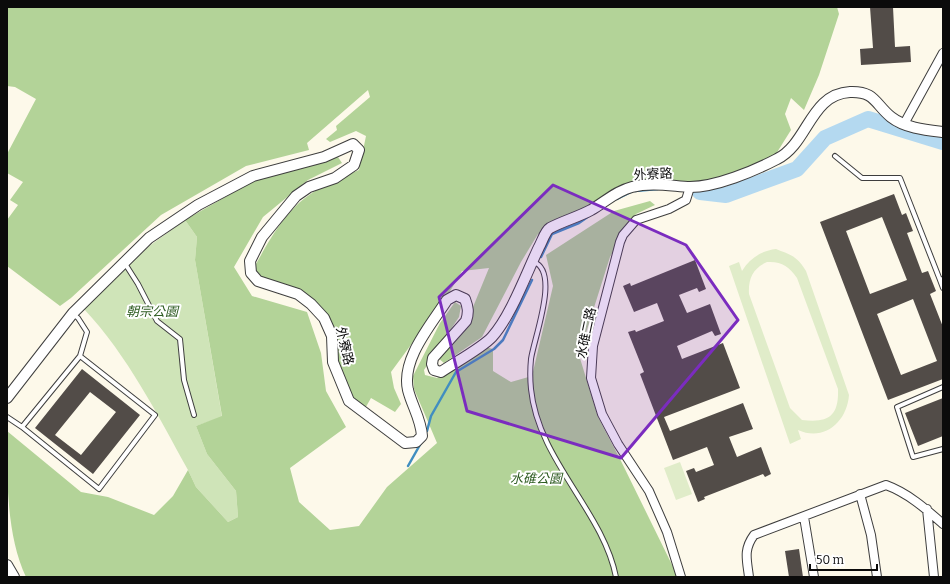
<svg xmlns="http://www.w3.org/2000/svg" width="950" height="584" viewBox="0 0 950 584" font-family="Bitter,'Noto Sans TC',serif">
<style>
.green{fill:#cfe4b8}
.forest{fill:#b3d398}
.pitch{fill:#e0ecc9;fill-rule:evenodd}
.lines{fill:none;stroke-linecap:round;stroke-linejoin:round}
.stream{stroke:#418ec0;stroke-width:2.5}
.river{stroke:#b4d9f0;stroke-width:16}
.building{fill:#524c48;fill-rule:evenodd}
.service-casing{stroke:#3e3e3e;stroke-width:6}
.minor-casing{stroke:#3e3e3e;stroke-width:10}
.tertiary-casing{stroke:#3e3e3e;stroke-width:12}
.service{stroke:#fff;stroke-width:4}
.minor{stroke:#fff;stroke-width:8}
.tertiary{stroke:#fff;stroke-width:10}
.marked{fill:#7b2cbf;fill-opacity:0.2;stroke:#7b2cbf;stroke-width:3;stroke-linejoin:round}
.labels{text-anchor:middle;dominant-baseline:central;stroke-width:4;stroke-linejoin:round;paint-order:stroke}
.street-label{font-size:13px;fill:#0b0b0b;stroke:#fff}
.park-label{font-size:13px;font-style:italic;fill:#2e5c22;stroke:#fff}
</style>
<rect width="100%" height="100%" fill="#fdf9ea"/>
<path class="green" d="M185,220L197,237L195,260L222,417L196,426L207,454L236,491L238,517L228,522L196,487L188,470C157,414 128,356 84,309L148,247Z"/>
<path class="forest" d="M7,7H837L839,14L819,75L804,110L791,98L785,114L791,130L771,162L718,186L645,185L595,201L538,234L521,262L482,337L444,363L438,358L473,307L489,268L462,271L449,293L391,372L394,388L401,404L395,412L371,398L363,412L349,401L340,377L332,327L308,299L263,287L252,271C268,243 284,211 312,193C326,183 344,177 359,170L366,136L356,131L330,142L326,139L337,130L336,126L370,97L368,90L307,143L309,150L246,166L161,215L71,298L60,306L7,266V220L18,205L10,200L23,182L7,173V154L36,99L15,87L7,86Z
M338,157L342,163L308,180L263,217L234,267L252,296L307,312L321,353L326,391L346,427L290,468L299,502L330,530L359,526L387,487L437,443L414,389L413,376L440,323L455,302L461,306L459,317L424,370L425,375L437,378L486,347L493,349V371L511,382L532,376L553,286L546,255L614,211L650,201L655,205L636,214L625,229L610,257L579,355L598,417L620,459L678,577H26C6,535 7,477 7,431L81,492L108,497L154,515L173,496L188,470L196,487L228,522L238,517L236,491L207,454L196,426L222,416L195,260L197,237L185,220L255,180Z"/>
<path class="pitch" d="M776,249C791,255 797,256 806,271L849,395C847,422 824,442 798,430L801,439L790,444L729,266L739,262L742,271C750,258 761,251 776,249ZM767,262C781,261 789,266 797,278L838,389C839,417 828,423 802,420L790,408L749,294C748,279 753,268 767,262Z
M680,462L692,494L676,500L664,468Z"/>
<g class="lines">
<path class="stream" d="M635,191L658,189
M617,199L631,192
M541,257L552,234L579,223L589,216
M427,431L431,416L456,372L494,349L503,340L532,280
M408,466L421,443"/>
<path class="river" d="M700,192L726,195L797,169L825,138L868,119L943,142"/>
</g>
<path class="building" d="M870,7H893L895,47L910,46L911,62L861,65L860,49L873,48Z
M894,194L902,215L906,213L913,231L907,233L922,273L928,271L936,291L930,294L943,327V379L888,400L820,222ZM882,217L907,280L870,294L846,231ZM913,299L937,361L901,375L877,314Z
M695,260L706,289L699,292L697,288L679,295L687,313L710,304L721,334L715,336L712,331L677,346L682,359L723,343L740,388L664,417L670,431L743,403L753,429L729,437L737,457L761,447L771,474L765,477L763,474L704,497L705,499L698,502L686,471L694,468L696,472L714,465L707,447L673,460L640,374L644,372L628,332L635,330L636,332L664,321L657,303L634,312L623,286L630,283L631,286Z
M82,369L140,415L93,474L35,428ZM90,392L116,412L81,455L55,435Z
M943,398V436L918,446L905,413Z
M799,549L803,577H789L785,551Z"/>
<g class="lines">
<g class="service-casing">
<path id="service" d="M835,156L862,178H900L940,280
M124,262L138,284L157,321L180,339L184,380L194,415
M534,262C560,272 534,338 531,359C530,369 530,379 531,389C538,460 603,511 616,577
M943,279L940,280L943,288
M73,314L78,318L87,332L80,356L22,427L99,489L155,415L80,356
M943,387L897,407L913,457L943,449
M7,417L22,427"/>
</g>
<g class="minor-casing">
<path id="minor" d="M904,124L943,53
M860,494L871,535L877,577
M927,509L934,577
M804,517L814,577
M681,577L667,532L649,491L618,444L602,414L591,378L593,346L620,242L623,235L636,220L669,209L686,200L690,187
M749,577C747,560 743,550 754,535L886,485C908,493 926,509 943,524"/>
</g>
<g class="tertiary-casing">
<path id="tertiary" d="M7,398L73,313L149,238L198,205L253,176L324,157L353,144L359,150L354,165L335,178L309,187L296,196L262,237L250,261L251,273L258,281L298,294L311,304L324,318L332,336L333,362L349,401L405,443L416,442L422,436C421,419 412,406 408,390C401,359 431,325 447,300L456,295L465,299C468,307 469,312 466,321L433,358L432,364L434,370L441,372C454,363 482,348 492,337C511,316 526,274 539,247C542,242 545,231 550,228C563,221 578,217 591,210C605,202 616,191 632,187C651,182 671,186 690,187C716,187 754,171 777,159C808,144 810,94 850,92C875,91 875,104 891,117C905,128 926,130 943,132
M7,565L14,577"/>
</g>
<use href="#service" class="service"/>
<use href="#minor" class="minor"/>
<use href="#tertiary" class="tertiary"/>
</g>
<path class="marked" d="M553,185L686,245L738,320L621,458L467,411L439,297Z"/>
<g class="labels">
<g class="street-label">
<text transform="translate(653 174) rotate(-3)">外寮路</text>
<text transform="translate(586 333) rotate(-78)">水碓二路</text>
<text transform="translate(345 346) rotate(77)">外寮路</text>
</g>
<g class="park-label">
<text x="152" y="311">朝宗公園</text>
<text x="536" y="478">水碓公園</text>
</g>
</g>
<rect width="950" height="584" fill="none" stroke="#0b0b0b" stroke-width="16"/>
<path d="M810 564v6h67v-6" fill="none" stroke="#0b0b0b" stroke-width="2"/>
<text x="816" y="564" font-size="12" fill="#0b0b0b" stroke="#ffffff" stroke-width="3" paint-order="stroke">50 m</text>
</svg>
